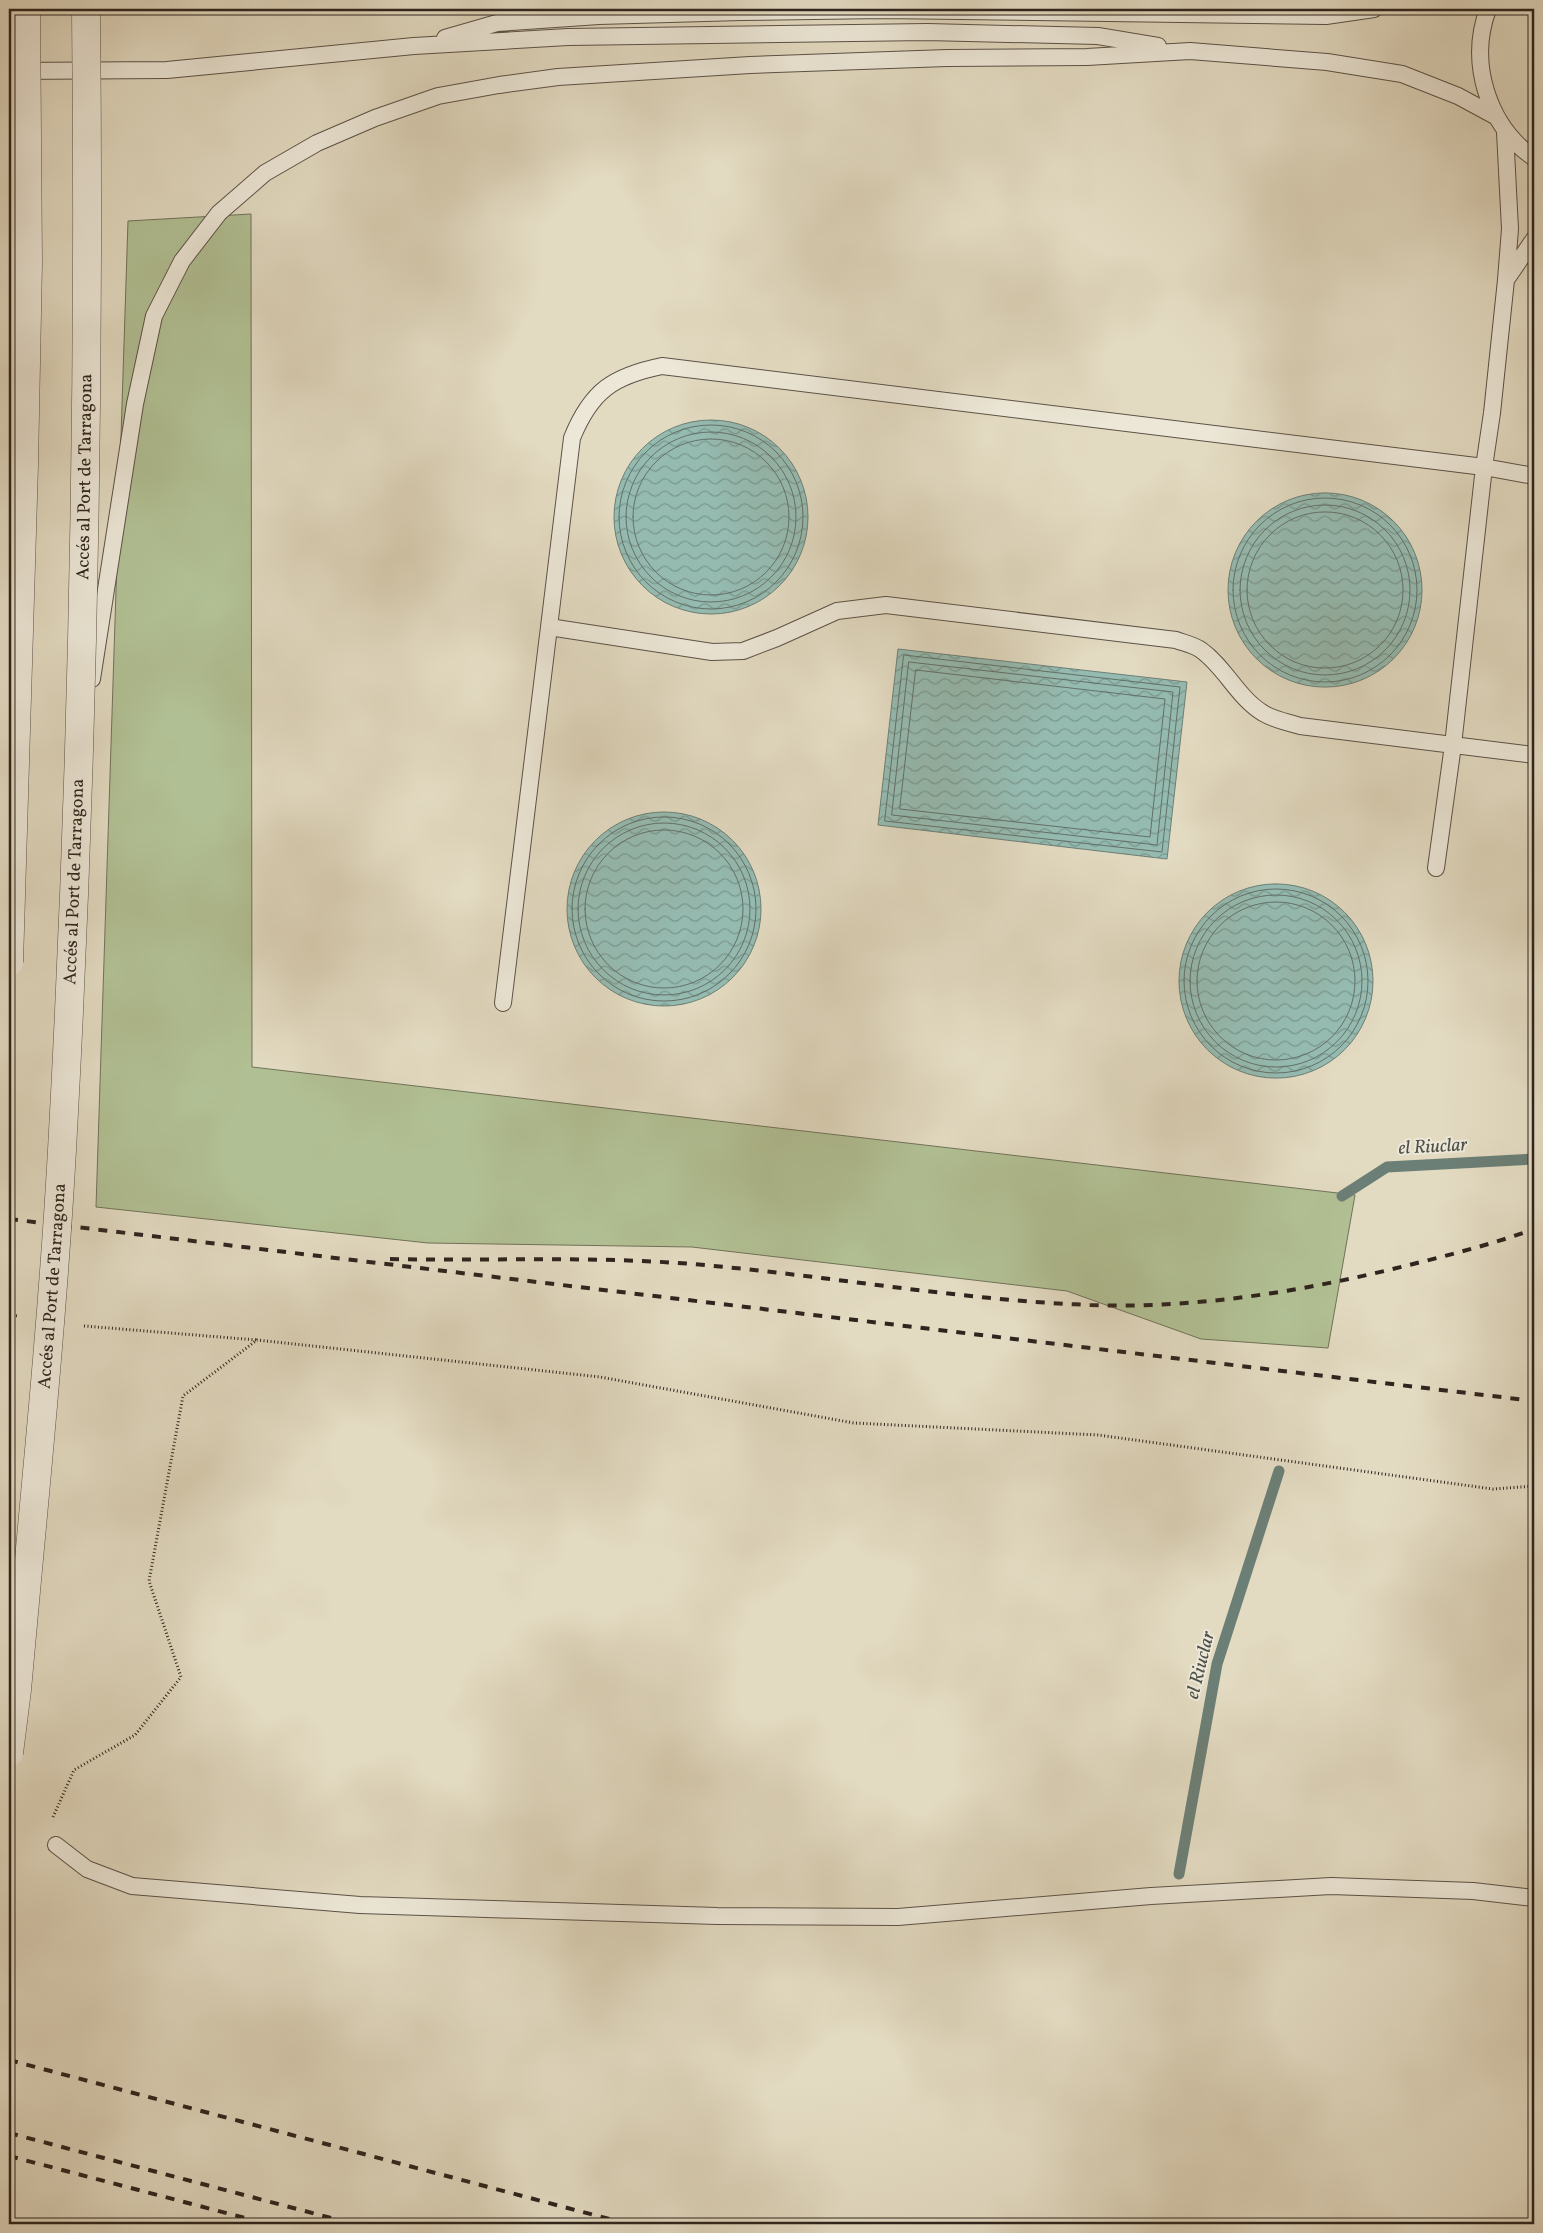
<svg xmlns="http://www.w3.org/2000/svg" width="1543" height="2233" viewBox="0 0 1543 2233" font-family="Vollkorn,serif">
<style>
.green{fill:#b1c094;stroke:#707259}
.water{fill:url(#water-waves);stroke:#6c7f76}
.lines{fill:none;stroke-linecap:round;stroke-linejoin:round}
.shore{stroke:#627068;stroke-width:1}
.stream{stroke:#6c7f76;stroke-width:11}
.lane-casing{stroke:#5c5247;stroke-width:18}
.path{stroke:#2f241e;stroke-width:3;stroke-dasharray:1 2.5;stroke-linecap:butt}
.lane{stroke:#ece7d7;stroke-width:16}
.rail{stroke:#2f241e;stroke-width:4;stroke-dasharray:9 9;stroke-linecap:butt}
.street-bridge-casing{stroke:#5c5247;stroke-width:29;stroke-linecap:butt}
.street-bridge{stroke:#ece7d7;stroke-width:28}
.labels{text-anchor:middle;dominant-baseline:central;stroke-width:4;stroke-linejoin:round;paint-order:stroke}
.street-label{font-size:18px;fill:#2f241e;stroke:#ece7d7}
.water-label{font-size:19px;font-style:italic;fill:#4e514a;stroke:#ece7d7}
</style>
<defs>
<pattern id="water-waves" width="16" height="10" patternUnits="userSpaceOnUse" patternTransform="scale(1.25)"><rect width="16" height="10" fill="#95bbb1"/><path d="M0 5q4-4 8 0t8 0" fill="none" stroke="#7a988f"/></pattern>
</defs>
<rect width="100%" height="100%" fill="#e2dac1"/>
<filter id="stains"><feTurbulence type="fractalNoise" baseFrequency=".004" numOctaves="4"/><feColorMatrix values="0 0 0 0 .2 0 0 0 0 .09 0 0 0 0 .02 0 0 0 .5 -.17"/></filter>
<radialGradient id="worn" r=".72"><stop offset=".6" stop-color="#630" stop-opacity="0"/><stop offset="1" stop-color="#630" stop-opacity=".3"/></radialGradient>
<path class="green" d="M251,214L252,1067L1355,1195L1328,1348L1201,1339L1067,1291L692,1247L428,1243L96,1207L128,221Z"/>
<path class="water" d="M614 517a97 97 0 1 1 194 0a97 97 0 1 1-194 0Z
M1228 590a97 97 0 1 1 194 0a97 97 0 1 1-194 0Z
M898,649L1187,682L1167,859L878,825Z
M567 909a97 97 0 1 1 194 0a97 97 0 1 1-194 0Z
M1179 981a97 97 0 1 1 194 0a97 97 0 1 1-194 0Z"/>
<g class="lines">
<path class="shore" d="M619 517a92 92 0 1 1 184 0a92 92 0 1 1-184 0Z
M626 517a85 85 0 1 1 170 0a85 85 0 1 1-170 0Z
M633 517a78 78 0 1 1 156 0a78 78 0 1 1-156 0Z
M1233 590a92 92 0 1 1 184 0a92 92 0 1 1-184 0Z
M1240 590a85 85 0 1 1 170 0a85 85 0 1 1-170 0Z
M1247 590a78 78 0 1 1 156 0a78 78 0 1 1-156 0Z
M904,655L1180,687L1162,852L885,821Z
M909,662L1173,692L1157,845L892,815Z
M916,670L1165,699L1150,837L900,809Z
M572 909a92 92 0 1 1 184 0a92 92 0 1 1-184 0Z
M578 909a86 86 0 1 1 172 0a86 86 0 1 1-172 0Z
M585 909a79 79 0 1 1 158 0a79 79 0 1 1-158 0Z
M1184 981a92 92 0 1 1 184 0a92 92 0 1 1-184 0Z
M1190 981a86 86 0 1 1 172 0a86 86 0 1 1-172 0Z
M1197 981a79 79 0 1 1 158 0a79 79 0 1 1-158 0Z"/>
<path class="stream" d="M1342,1196L1387,1167L1534,1159
M1179,1874L1217,1664L1279,1471"/>
<g class="lane-casing">
<path id="lane" d="M1488,9C1468,63 1488,126 1534,158
M445,38L497,23L599,16L741,12L883,10L1326,16L1374,9
M9,71L167,70L414,46L568,37L927,32L1098,36L1158,46
M1505,132L1510,229L1506,280L1534,239
M1534,476L1484,467L662,366C613,376 591,391 572,438L549,627L712,652L743,651L777,638L837,611L886,605L1176,640C1184,643 1194,645 1201,650C1225,667 1238,698 1263,713C1274,720 1288,722 1300,726L1534,755
M92,679L135,404L154,316L182,261L219,213L265,173L317,143L375,118L438,96L499,85L558,77L750,65L947,58L1087,57L1190,51L1327,62L1402,74L1458,96L1495,116
M1436,868L1453,745L1484,467L1492,413L1506,280
M503,1003L549,627
M56,1845L87,1869L132,1886L360,1905L717,1916L898,1917L1151,1896L1331,1886L1473,1891L1534,1898"/>
</g>
<path class="path" d="M9,1315L18,1316
M84,1326L257,1340
M53,1817L74,1770L135,1735L181,1677L149,1581L183,1396L257,1340L600,1377L854,1423L1098,1435L1493,1489L1534,1486"/>
<use href="#lane" class="lane"/>
<path class="rail" d="M9,1219L1534,1401
M390,1259C491,1261 591,1256 692,1264C825,1275 957,1300 1090,1305C1200,1309 1311,1290 1417,1263C1457,1253 1496,1243 1534,1229
M9,2060L628,2224
M9,2133L354,2224
M9,2156L268,2224"/>
<g class="street-bridge-casing">
<g id="street-bridge">
<path d="M9,962L24,465L28,262L26,9"/>
<path id="s1" d="M9,1753L17,1690C33,1510 52,1330 62,1150C83,770 90,389 86,9"/>
</g>
</g>
<use href="#street-bridge" class="street-bridge"/>
</g>
<g class="labels">
<g class="street-label">
<text stroke="none"><textPath href="#s1" startOffset="1279">Accés al Port de Tarragona</textPath></text>
<text stroke="none"><textPath href="#s1" startOffset="874">Accés al Port de Tarragona</textPath></text>
<text stroke="none"><textPath href="#s1" startOffset="469">Accés al Port de Tarragona</textPath></text>
</g>
<g class="water-label">
<text transform="translate(1433 1147) rotate(-3)">el Riuclar</text>
<text transform="translate(1201 1665) rotate(-76)">el Riuclar</text>
</g>
</g>
<rect width="1543" height="2233" fill="none" stroke="#e2dac1" stroke-width="30"/>
<rect x="10" y="10" width="1523" height="2213" fill="none" stroke="#2f241e" stroke-width="2.5"/>
<rect x="15" y="15" width="1513" height="2203" fill="none" stroke="#2f241e"/>
<rect width="100%" height="100%" filter="url(#stains)"/>
<rect width="100%" height="100%" fill="url(#worn)"/>
</svg>
